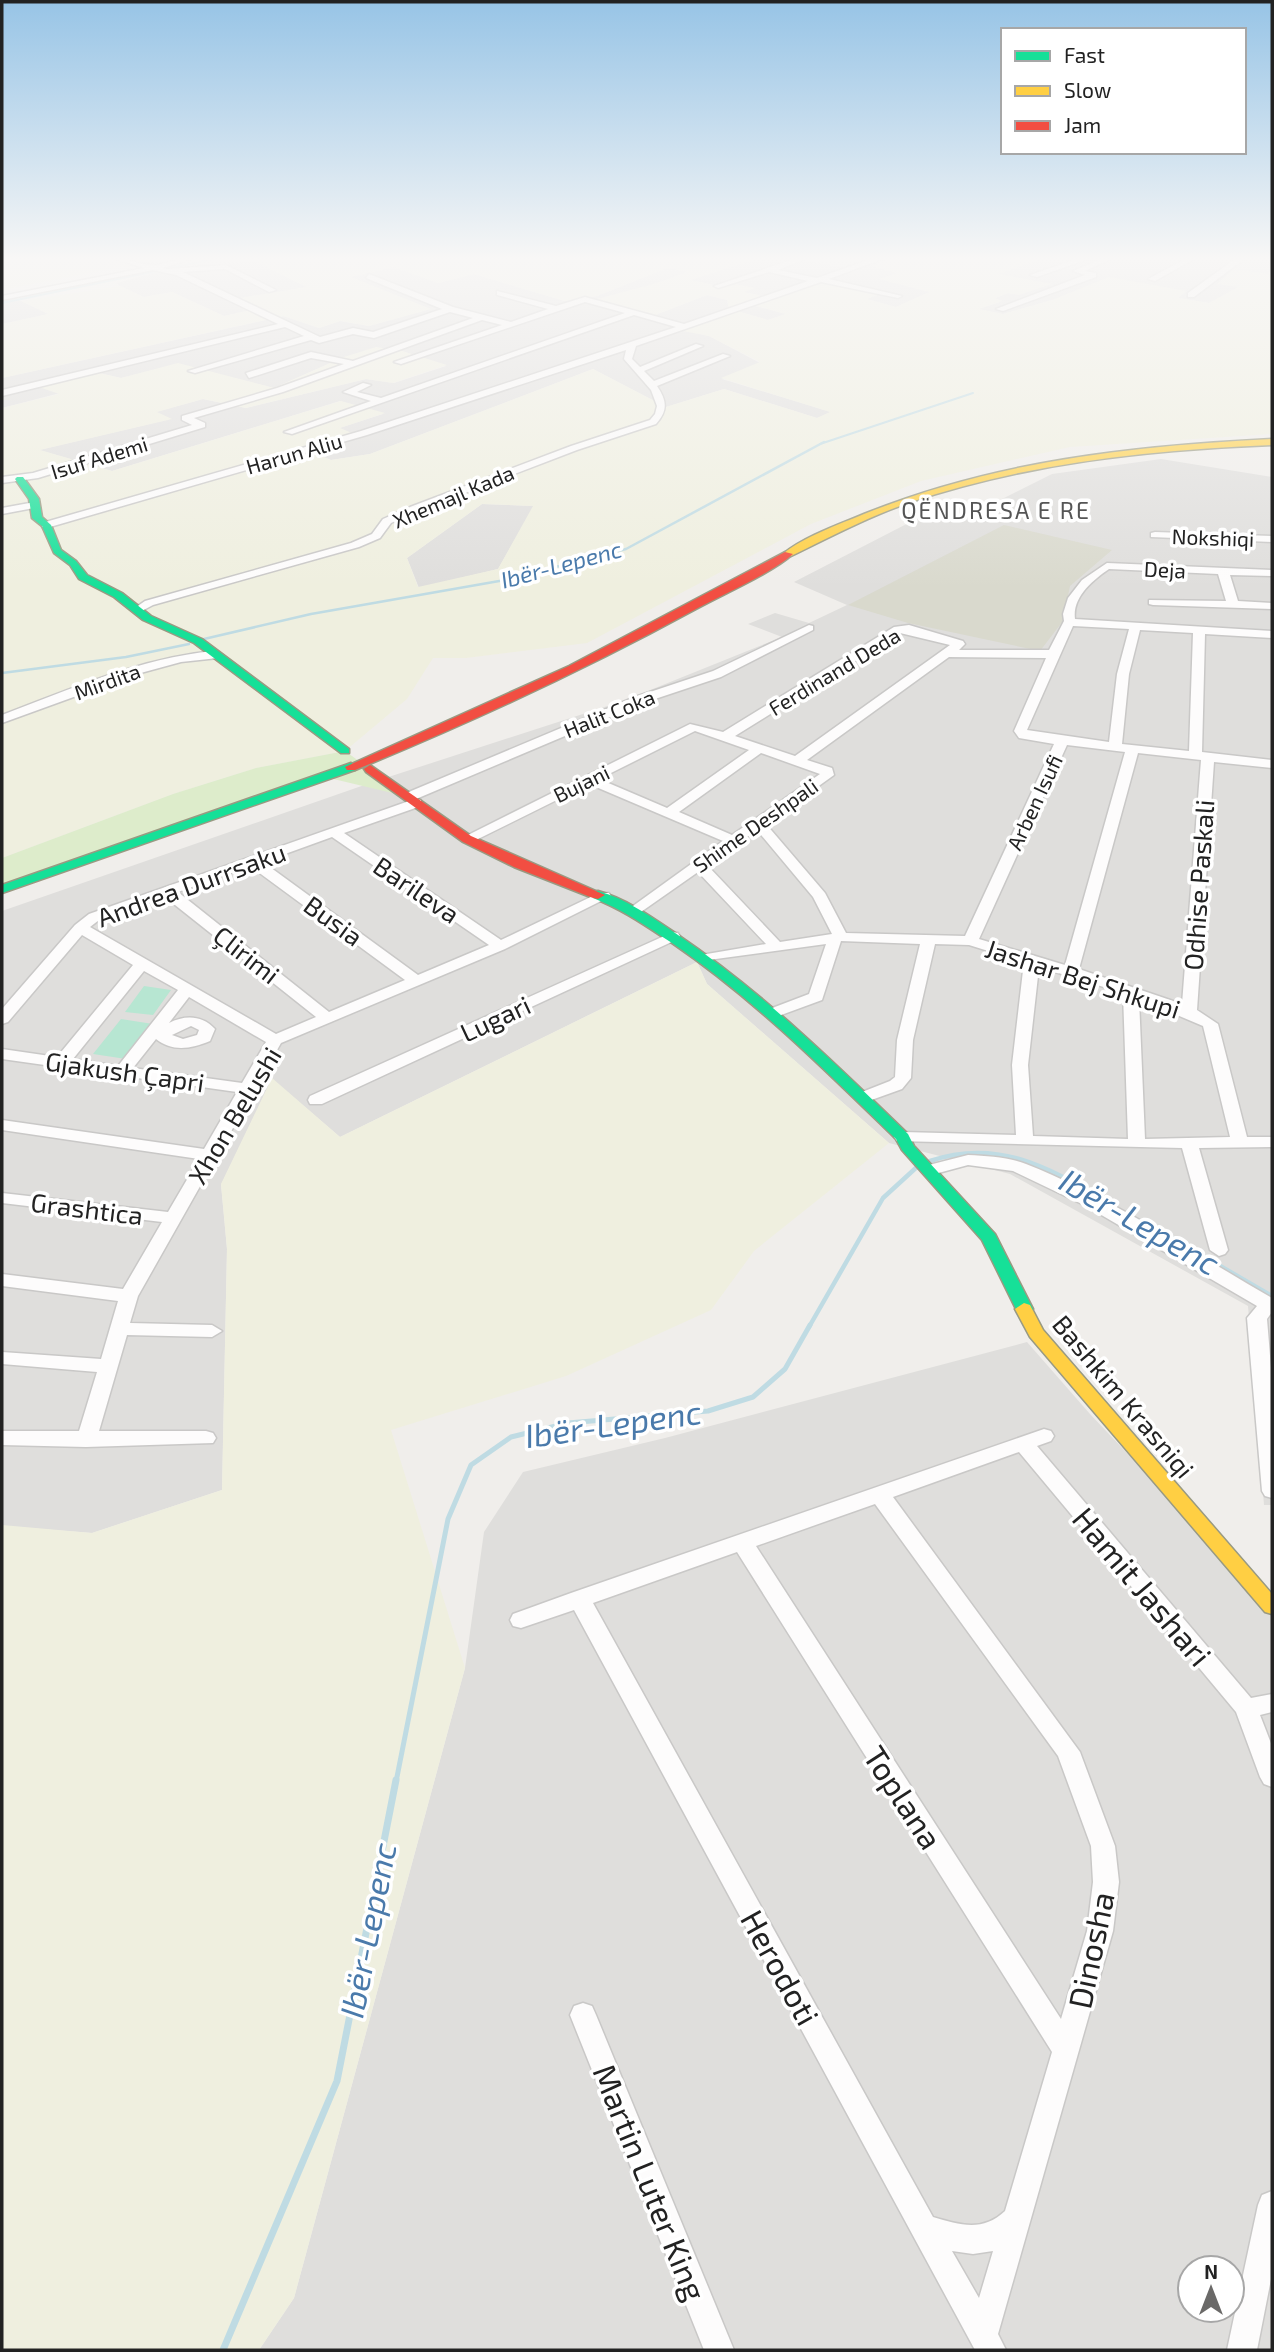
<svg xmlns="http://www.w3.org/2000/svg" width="1274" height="2352" viewBox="0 0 1274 2352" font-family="'Exo 2',sans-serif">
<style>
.residential{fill:#dfdedc;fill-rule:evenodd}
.construction{fill:#d9d9cd}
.farmland{fill:#efefdf;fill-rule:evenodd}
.grass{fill:#ddeccb}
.pitch{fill:#b7e6d2}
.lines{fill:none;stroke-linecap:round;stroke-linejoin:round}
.stream-far4{stroke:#bfdbe3;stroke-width:2}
.stream-far3{stroke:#bfdbe3;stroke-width:2.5}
.stream-far2{stroke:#bfdbe3;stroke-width:4.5}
.stream-far1{stroke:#bfdbe3;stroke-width:5}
.stream{stroke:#bfdbe3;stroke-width:7}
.street-casing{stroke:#c9c8c7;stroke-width:3}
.fast-casing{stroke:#999a82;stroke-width:3}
.slow-casing{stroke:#999a82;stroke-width:3}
.jam-casing{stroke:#999a82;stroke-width:3}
.street{fill:#fdfcfc;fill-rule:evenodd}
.fast{fill:#16e098;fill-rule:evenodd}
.slow{fill:#ffcf43;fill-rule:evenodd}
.jam{fill:#f24e42;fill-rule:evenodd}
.labels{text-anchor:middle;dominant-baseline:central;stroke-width:7;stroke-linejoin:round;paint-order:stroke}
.far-street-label{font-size:21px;fill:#222;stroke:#fff}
.far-neighbourhood-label{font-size:23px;letter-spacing:2px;fill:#555;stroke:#fff}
.far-water-label{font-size:23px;font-style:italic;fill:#4a7aab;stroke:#fff}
.street-label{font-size:26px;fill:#222;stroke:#fff}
.near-street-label{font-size:32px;fill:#222;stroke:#fff}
.near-water-label{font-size:33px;font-style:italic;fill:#4a7aab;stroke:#fff}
</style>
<rect width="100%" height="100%" fill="#f0eeeb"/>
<path class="residential" d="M124,259L166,269L254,261L308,287L235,299L256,309L224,316L172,292L144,297L120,286L117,283L158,272L122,264Z
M755,259H800L842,268L871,259H893L872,265L898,273L881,279L930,292L896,307L866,299L877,295L755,306L787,314L768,320L729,309L684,330L709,336L760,363L722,379L831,412L817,418L724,389L666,407L593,369L370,454L331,460L300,448L350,433L339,428L383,414L340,401L112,471L39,450L170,419L155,412L203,399L246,408L366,379L394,383L446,366L402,351L344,357L274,388L178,364L121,378L99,373L41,387L60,393L2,408V378L284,316L319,328L340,321L369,326L430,309L350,277L394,267L438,283L474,274L568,302L597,296L667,268L690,271L657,283L650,317L707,295L727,300L729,308L759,295L742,292L753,288L734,284L723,287L690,280Z
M1040,259H1267L1272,260V264L1269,274L1209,303L1178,298L1185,292L1052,300L1003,314L978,309L1000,302L993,299L1008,293L1019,295L1050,284L997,274Z
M6,296L21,301L49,314L2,324V297Z
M1161,459L1272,477V1505H1264L1248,1306L1010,1174L889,1143L707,984L697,962L340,1137L272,1079L221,1185L227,1249L222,1490L92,1533L2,1526V911L373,782L623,701L782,637L748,624L775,613L809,623L847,605L794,582L924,515H970L1052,474Z
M482,504L534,506L498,569L419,588L407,558Z
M1027,1342L1090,1414L1272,1606V2350H259L294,2298L465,1668L484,1532L523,1472L665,1438ZM1190,2268H1232V2310H1190Z"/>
<path class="construction" d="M1004,525L1112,550L1070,586L1063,621L1040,651L908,623L848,605Z"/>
<path class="farmland" d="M2,259H161L2,290Z
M258,259H755L691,280L723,287L733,284L755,288L744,292L761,296L730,309L768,320L785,314L754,305L824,282L879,294L867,299L896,307L929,292L879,279L897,273L871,266L893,259H1040L999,274L1052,284L1019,295L1008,293L995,298L1002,301L979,309L1003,314L1052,300L1109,277L1186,291L1178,298L1209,303L1238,287L1217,284L1234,269L1269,274L1272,264V434L1070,447L921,481L811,524L587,643L466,658H433L407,699L345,751L256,768L173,794L2,858V408L59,394L39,387L99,373L121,378L178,363L274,388L344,357L376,347L402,351L447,365L393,383L366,379L246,408L203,399L157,412L172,419L40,450L112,471L341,401L385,413L340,428L352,433L301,448L331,460L370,454L593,369L666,407L724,389L817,418L830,412L721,378L760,362L709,336L683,331L729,309L727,300L707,295L650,317L597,299L657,283L688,272L667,268L597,296L568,302L474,274L438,283L394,267L351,277L431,309L369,326L340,321L319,328L283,316L2,378V324L48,314L21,301L120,286L144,297L172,292L224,316L255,309L234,299L306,287L254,261ZM482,504L533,506L498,569L418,587L407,558Z
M697,962L707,984L889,1143L754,1251L711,1310L566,1376L391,1430L465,1668L294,2298L259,2350H2V1525L92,1533L222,1490L227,1249L221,1184L272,1078L340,1137Z"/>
<path class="grass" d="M345,751L409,797L325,777L2,889V858L173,794L256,768Z"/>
<path class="pitch" d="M144,986L171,990L153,1015L125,1012Z
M121,1019L153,1024L126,1059L93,1054Z"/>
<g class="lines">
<path class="stream-far4" d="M2,303L214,259
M820,444L973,393"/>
<path class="stream-far3" d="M204,639L311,614L505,580L626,549L824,442
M2,673L126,657L189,644"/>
<path class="stream-far2" d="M930,1161C1001,1137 1052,1170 1113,1205
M1170,1237L1272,1296
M809,1327L883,1198L918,1166"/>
<path class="stream-far1" d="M396,1782L448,1519L471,1465L511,1437L568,1423L708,1411L753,1397L785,1369L810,1325"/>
<path class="stream" d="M223,2350L337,2081L396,1780"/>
<g class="street-casing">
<path id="street" d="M116,259C129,258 143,266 156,265C168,263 178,258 190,259L163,268L167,269L226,265L276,290L269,292L225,269L183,272L320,337L353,328L373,332L442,309L366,278L369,274L453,307L511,322L548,309L497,295V291L556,306L585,297L684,324L808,281L769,272L718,288L714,286L794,259H805L778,270L817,278L871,259H882L829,279L902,296L898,298L821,282L636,346L632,359L640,367L696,344L703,346L644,371L654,381L723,354L730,356L657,386C667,401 668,410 656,424L577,450L418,511L391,523L380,538L359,547L153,605L138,613L132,610L145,601L351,543L372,534L383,519L410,507L571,446L650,420L655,414L657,406L651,390L624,359L626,350L367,435L50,527H42V523L361,431L676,327L634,315L292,434L284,432L371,401L343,392L363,383L371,385L357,392L381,398L625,313L585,302L401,364L394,362L502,325L482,320L283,392L194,418L205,423V427L38,478L2,483V477L33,473L192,425L182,420V416L277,388L344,364L311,358L249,378L246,373L311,352L353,361L473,318L450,312L374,338L353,334L319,343L311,340L195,373L188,371L304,336L285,327L2,396V390L278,324L176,275L153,270L2,300V296L144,268Z
M1077,259H1088L1037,277L1030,275Z
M1101,259H1111L1085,271L1096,273V277L1003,311L996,309L1085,275L1073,271Z
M1185,259H1194L1155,281L1148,279Z
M1235,259H1244L1194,297H1188V293Z
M35,502L39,503V507L2,514V508Z
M1155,532L1272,536V542L1151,537V533Z
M1107,563L1272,570V576L1230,575L1238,601L1272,603V609L1153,605L1149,604V600L1226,601L1218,574L1109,569C1093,580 1072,597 1075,619L1272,631V638L1205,634L1202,752L1272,760V768L1214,762L1197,1010L1218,1024L1247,1137H1272V1147L1199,1148L1228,1250L1225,1254L1219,1256L1210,1250L1182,1148L897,1141L894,1137L897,1133L903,1132L1016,1135L1012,1065L1024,962L969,945L935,944L913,1040L911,1078L902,1089L863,1103L855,1098L857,1094L890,1081L895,1077L897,1040L920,944L841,941L822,1000L773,1018L765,1013L767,1010L809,994L826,944L701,961L698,958L701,955L766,944L698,872L638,914L633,915L626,911L723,841L589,784L472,842L467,843L460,839L690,724L723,732L894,627L909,625L963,641L965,644L959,650H1049L1064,621L1063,614L1068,598L1082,580ZM1073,626L1129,629L1117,674L1109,742L1027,730ZM1140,630L1193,633L1189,751L1122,744L1129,674ZM900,633L950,645L795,756L735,736ZM949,657L1046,658L1014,731L1019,738L1054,744L965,936L846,933L825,893L766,824L834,775L832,768L807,760ZM695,731L749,750L667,808L599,779ZM1067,745L1125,752L1065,965L979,939ZM761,753L820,774L732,835L679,812ZM1138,753L1201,760L1182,1004L1079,969ZM757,830L813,897L832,934L780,942L707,865ZM1039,967L1123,993L1128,1139L1033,1136L1028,1065ZM1139,999L1203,1026L1230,1137L1145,1139Z
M809,625L813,626V630L721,677L643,703L416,799L421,800V806L344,833L501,940L599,893H609L611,896L505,949L281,1043L138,1296L130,1323L212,1325L222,1331L212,1337L127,1335L99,1431H206L213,1433L216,1438L213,1443L86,1447L2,1445V1431H79L97,1372L2,1364V1352L101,1359L118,1301L2,1286V1274L123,1289L162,1222L2,1203V1193L168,1212L199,1159L2,1130V1120L204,1149L237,1092L2,1059V1049L57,1057L133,965L82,935L8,1022L2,1024V1009L75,925L89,914L409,801L402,797L404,794L635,697L713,671ZM332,837L489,945L418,975L263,862ZM250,866L405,980L329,1012L178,892ZM165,897L316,1017L276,1034L90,927L99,920ZM144,971L178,990L118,1066L73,1059ZM189,997L266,1042L242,1083L133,1068L156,1039C172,1052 191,1049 210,1041L215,1029C202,1015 185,1015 169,1023ZM191,1026L199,1030L197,1035L183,1039L172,1035Z
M214,651L220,655L218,658L181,662L137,674L2,723V715C71,689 140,658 214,651Z
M673,932L678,933L680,936L678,939L322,1104H310L308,1100L310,1096Z
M968,1155C988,1156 1008,1157 1026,1164C1112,1198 1192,1252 1272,1298V1312L1267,1319L1272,1380V1498L1265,1496L1262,1491L1247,1318L1257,1306L1086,1206L1013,1171L968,1165L931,1175L922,1170L925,1166Z
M1044,1429L1051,1431L1054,1436L1051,1441L1037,1446L1251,1698L1272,1694V1712L1260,1715L1272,1746V1787L1264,1784L1260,1777L1236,1712L1019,1452L893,1497L1080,1752L1115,1846L1119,1882L1113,1931L998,2334L1006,2350H975L574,1610L521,1628L513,1626L510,1620L513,1614L571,1593ZM875,1504L1058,1756L1091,1846L1093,1882L1087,1931L1061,2019L756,1546ZM737,1552L1052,2052L1005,2211C983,2232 960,2225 933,2217L593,1603ZM952,2251L973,2254L993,2251L979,2298Z
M583,2003L592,2006L596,2015L734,2350H704L570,2015L574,2006Z
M1272,2191V2274L1257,2350H1227L1258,2205L1262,2195Z"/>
</g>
<g class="fast-casing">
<path id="fast" d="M17,477H23L39,499L42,517L51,525L61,550L76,561L87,575L122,593L151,616L202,639L349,749V753H341L194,643L143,620L114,597L79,579L70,565L54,553L42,526L32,518L29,499L15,479Z
M351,763L357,767L355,770L2,893V885Z
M598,891C627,899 653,918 678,935C762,992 835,1063 908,1134L914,1146L995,1234L1033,1309L1030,1313H1018L982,1240L902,1150L896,1139C825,1070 754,999 672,943C646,926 622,909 593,898V892Z"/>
</g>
<g class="slow-casing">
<path id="slow" d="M1272,439V445C1148,450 1026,463 908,503C868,517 830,537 791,556L783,554C803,537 840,524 864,514C995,461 1132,446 1272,439Z
M1024,1303L1030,1305L1043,1330L1272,1594V1614L1265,1612L1030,1337L1015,1309Z"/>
</g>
<g class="jam-casing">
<path id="jam" d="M785,552L793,554C772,573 723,594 696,609C586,669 472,722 355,770H347L345,767L569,666Z
M370,765L471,836L605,895L598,899L593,898L514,867L463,842L366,772L364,769Z"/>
</g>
<use href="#street" class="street"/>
<use href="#fast" class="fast"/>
<use href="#slow" class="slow"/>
<use href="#jam" class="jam"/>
</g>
<linearGradient id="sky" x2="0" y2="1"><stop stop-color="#97c4e6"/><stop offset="0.44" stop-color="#f8f7f6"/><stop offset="1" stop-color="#f8f7f6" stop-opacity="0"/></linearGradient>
<rect width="1274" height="588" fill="url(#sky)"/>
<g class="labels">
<g class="far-street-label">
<text transform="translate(294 453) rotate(-16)">Harun Aliu</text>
<text transform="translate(99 457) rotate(-17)">Isuf Ademi</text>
<text transform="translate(453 496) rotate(-23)">Xhemajl Kada</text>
<text transform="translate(1213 537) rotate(2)">Nokshiqi</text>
<text transform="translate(1165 569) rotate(3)">Deja</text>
<text transform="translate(834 671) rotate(-31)">Ferdinand Deda</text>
<text transform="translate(107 681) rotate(-20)">Mirdita</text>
<text transform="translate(609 713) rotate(-22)">Halit Coka</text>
<text transform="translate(581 783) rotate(-26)">Bujani</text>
<text transform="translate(1034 802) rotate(-65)">Arben Isufi</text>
<text transform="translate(755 825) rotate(-35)">Shime Deshpali</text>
</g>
<g class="far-neighbourhood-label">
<text x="996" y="510">QËNDRESA E RE</text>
</g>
<g class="far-water-label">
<text transform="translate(561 564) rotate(-15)">Ibër-Lepenc</text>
</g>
<g class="street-label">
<text transform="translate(191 884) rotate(-20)">Andrea Durrsaku</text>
<text transform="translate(1198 885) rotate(-86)">Odhise Paskali</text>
<text transform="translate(417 889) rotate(34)">Barileva</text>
<text transform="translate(334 920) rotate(36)">Busia</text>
<text transform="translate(247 954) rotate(38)">Çlirimi</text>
<text transform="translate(1083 978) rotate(18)">Jashar Bej Shkupi</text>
<text transform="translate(495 1018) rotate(-25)">Lugari</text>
<text transform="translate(125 1071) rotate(8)">Gjakush Çapri</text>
<text transform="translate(234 1115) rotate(-59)">Xhon Belushi</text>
<text transform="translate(87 1208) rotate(7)">Grashtica</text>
<text transform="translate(1124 1396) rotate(50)">Bashkim Krasniqi</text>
</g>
<g class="near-street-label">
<text transform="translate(1143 1586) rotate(50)">Hamit Jashari</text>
<text transform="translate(904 1797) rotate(57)">Toplana</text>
<text transform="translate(1090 1950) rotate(-78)">Dinosha</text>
<text transform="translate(781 1967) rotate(61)">Herodoti</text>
<text transform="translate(651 2182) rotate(68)">Martin Luter King</text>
</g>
<g class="near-water-label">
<text transform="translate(1140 1221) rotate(30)">Ibër-Lepenc</text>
<text transform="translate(613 1423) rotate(-8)">Ibër-Lepenc</text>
<text transform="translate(367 1930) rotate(-79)">Ibër-Lepenc</text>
</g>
</g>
<rect width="1274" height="2352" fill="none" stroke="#222222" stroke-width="7"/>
<rect x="1001" y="28" width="245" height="126" fill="#ffffff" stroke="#a7a7a7" stroke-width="2"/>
<rect x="1015" y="51" width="35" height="10" fill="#16e098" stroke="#a7a7a7" stroke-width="2"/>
<text x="1064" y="63" font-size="21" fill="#222222">Fast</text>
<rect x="1015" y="86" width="35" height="10" fill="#ffcf43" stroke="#a7a7a7" stroke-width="2"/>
<text x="1064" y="98" font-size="21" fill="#222222">Slow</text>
<rect x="1015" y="121" width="35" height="10" fill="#f24e42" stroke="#a7a7a7" stroke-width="2"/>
<text x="1064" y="133" font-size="21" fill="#222222">Jam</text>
<g transform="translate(1211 2289)"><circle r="33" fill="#ffffff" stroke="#a7a7a7" stroke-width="2"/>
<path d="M0-5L12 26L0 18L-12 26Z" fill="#6a6968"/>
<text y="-10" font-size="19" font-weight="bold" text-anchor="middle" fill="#222222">N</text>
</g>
</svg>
